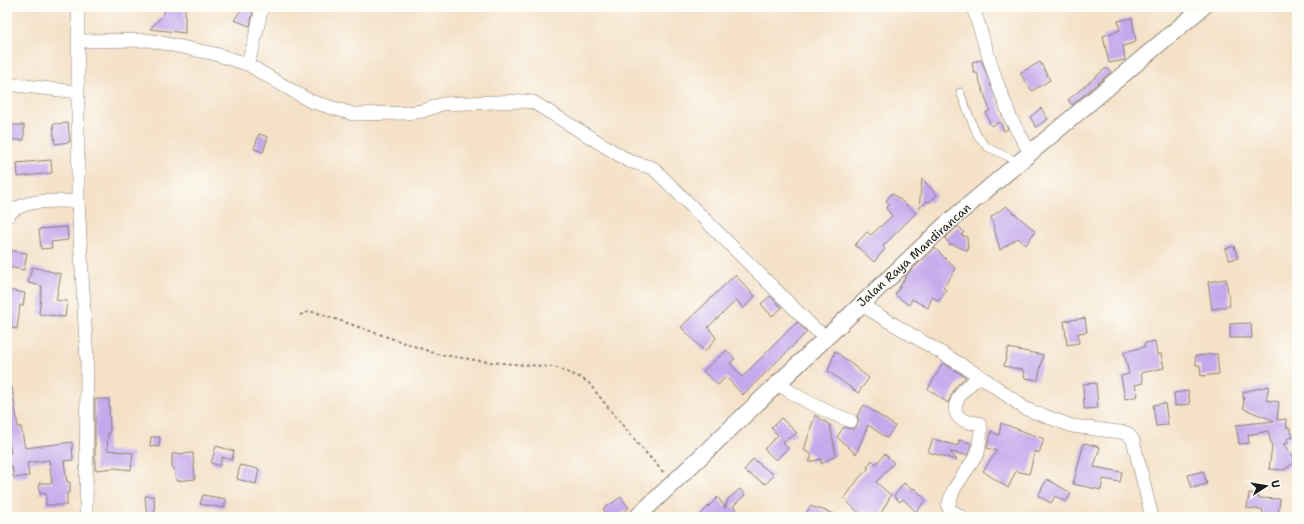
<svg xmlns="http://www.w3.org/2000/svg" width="1304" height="524" viewBox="0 0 1304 524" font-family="'Shantell Sans',sans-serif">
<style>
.building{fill:#c4a8ec}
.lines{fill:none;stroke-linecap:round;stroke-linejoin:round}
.service-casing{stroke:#887e72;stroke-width:8}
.minor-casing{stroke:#887e72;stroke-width:14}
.tertiary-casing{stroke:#887e72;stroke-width:18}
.path{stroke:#887e72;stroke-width:2;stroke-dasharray:3 3;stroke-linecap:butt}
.service{stroke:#fff;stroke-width:7}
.minor{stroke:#fff;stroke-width:13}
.tertiary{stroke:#fff;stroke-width:16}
.labels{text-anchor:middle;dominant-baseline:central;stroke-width:3;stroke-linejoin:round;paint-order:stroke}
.street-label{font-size:12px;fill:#1c1c1c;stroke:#fdfcf7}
</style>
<rect width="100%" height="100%" fill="#fdfcf7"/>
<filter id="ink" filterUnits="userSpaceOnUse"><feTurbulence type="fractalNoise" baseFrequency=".025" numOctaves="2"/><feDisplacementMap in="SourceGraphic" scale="8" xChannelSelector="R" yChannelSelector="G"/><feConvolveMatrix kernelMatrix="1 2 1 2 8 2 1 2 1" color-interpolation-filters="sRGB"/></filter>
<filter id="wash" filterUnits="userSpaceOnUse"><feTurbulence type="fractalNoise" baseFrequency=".012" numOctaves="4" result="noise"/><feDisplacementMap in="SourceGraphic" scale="16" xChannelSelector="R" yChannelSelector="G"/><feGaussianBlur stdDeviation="0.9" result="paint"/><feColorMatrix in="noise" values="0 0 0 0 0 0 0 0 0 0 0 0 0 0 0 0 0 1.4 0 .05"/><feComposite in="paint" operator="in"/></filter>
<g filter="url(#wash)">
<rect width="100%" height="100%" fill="#f4e1c7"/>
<g id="blocks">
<path class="building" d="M166,7H185V33L150,29L163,15Z
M243,7H254L250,26L234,20Z
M1132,18L1136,42L1123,46L1125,60L1109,63L1103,36L1120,30L1118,21Z
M981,60L1008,129L1004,131L1000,122L991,126L986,112L990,111L977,73H974L972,62Z
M1040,62L1050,80L1032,91L1020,73Z
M1106,68L1111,72L1072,105L1068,100Z
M1041,108L1048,119L1036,127L1030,117Z
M68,123L70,142L55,144L53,124Z
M7,125H24V140H7Z
M259,134L268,137L263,152L254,149Z
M51,160L52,173L18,177L17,163Z
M922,179L937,195L930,202L927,201L919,208Z
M892,193L916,213L883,246L885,249L874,262L855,245L867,232L871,235L892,216L886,208L890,204L886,201Z
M1006,206L1035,231L1026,245L1018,238L1000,250L991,217Z
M958,226L964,232L961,235L967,237L968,251L952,244L950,245L945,238Z
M67,227L68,240L51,242L52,248L41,249L39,229Z
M1234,246L1238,258L1229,260L1225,249Z
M935,248L956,269L943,288L946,290L939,301L932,297L928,308L912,299L909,305L895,295L908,273Z
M7,250L27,253L24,270L7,267Z
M32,267L61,274L56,300L67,301L65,317L39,314L42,286L28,283Z
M735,275L755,296L743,309L737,300L708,327L716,338L705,352L681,327Z
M1226,279L1230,306L1212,309L1208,282Z
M7,290L25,293L23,306L20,305L17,329L7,327Z
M770,296L782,308L772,316L761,304Z
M1085,318L1087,332L1078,333L1079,343L1067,345L1064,321Z
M797,322L807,332L743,395L726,377L718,385L703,371L727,350L735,359L730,363L742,377Z
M1251,323L1252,338H1230V324Z
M1155,341L1157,355L1161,354L1164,368L1141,373L1143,383L1135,385L1138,396L1125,399L1121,376L1129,374L1124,352L1144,347L1145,343Z
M1008,348L1043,355L1038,380L1025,378L1023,370L1004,366Z
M835,351L869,378L858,393L828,371Z
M1217,354L1219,374L1201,376L1200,365H1196L1195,356Z
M943,363L966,377L956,386L948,403L928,389Z
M1096,383L1098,408L1084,409L1083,384Z
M1269,386L1266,400L1279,402L1277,420L1286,419L1287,428H1290L1293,437L1287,439L1288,443L1283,444L1297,461L1284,470L1269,469L1272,447L1268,431L1248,435L1249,443L1239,444L1236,425L1275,421L1244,409L1243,392Z
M12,387L18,427H21L25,448L72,442L73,460L64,461L67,482H70V492L67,493V505H46V493L40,494L39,483H52L49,460L27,463L29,476L14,478L12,466L7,467V454L11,453L7,431V388Z
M1188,391L1190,404L1175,406L1174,393Z
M95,399H109L110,433H108L107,450L133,453L131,470L115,468L95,470Z
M1165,403L1168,425L1156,426L1153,405Z
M864,405L895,426L887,438L868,425L856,454L837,437L844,427L852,429L856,427L859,420L857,416Z
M815,415L830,425L836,455L821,464V459L809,462L812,455L804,450Z
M781,418L797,433L782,442L788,448L776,460L764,449L778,435L771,428Z
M1001,423L1044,439L1039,453L1035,451L1029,474L1016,471L1008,488L983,471L997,451L987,448L991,431L999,435Z
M151,437H160L159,447L150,446Z
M933,439L958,446L959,440L971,443L970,450L967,455L950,452L957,460L928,452Z
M1084,443L1100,447L1094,467L1122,472L1120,482L1103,479L1101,490L1073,484Z
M216,446L234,451L232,460L222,457L220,466L211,463Z
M193,453L195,479L176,481L174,468H172V454Z
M885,454L894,463L876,482L891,495L879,517H866L857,511L844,499L859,478L869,468L867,467L872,460L876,464Z
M753,459L774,475L766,484L744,471Z
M240,465L259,469L256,484L237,479Z
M1203,471L1207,484L1192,488L1188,475Z
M1047,479L1071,493L1066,502L1055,496L1051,503L1038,496Z
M904,483L912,490L914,488L926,500L916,512L903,499L900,502L894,496Z
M740,489L745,495L733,506L743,517H698L718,497L725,508L728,499Z
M1249,493L1259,494L1258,498L1280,499L1278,517H1262L1263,510L1247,508Z
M203,495L226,499L224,508L200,504Z
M145,496H154L155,517H147Z
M621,497L629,508L616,517H609L603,509Z
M810,506L838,515V517H805Z"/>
</g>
</g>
<g filter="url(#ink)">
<use href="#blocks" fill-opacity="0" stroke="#887e72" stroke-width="1"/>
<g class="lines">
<g class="service-casing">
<path id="service" d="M960,92L977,135L987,147L1019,162"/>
</g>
<g class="minor-casing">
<path id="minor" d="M78,7V201L87,361L86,517
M973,7L996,80L1011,119L1030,153
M78,41L148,40L215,54L247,64L310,101L353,114L405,113L423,111L442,104L522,101L533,102L629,161L653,168L815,329L826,336
M247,64L253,47L262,7
M7,84L78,92
M7,217C21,197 55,202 78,201
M860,304L980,376L1026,409L1072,426L1127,433L1133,440L1152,517
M778,384C801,399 825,412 851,421
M961,517L950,510L948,506L954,489L978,453L981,429L979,423C956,423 948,410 963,391C968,386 974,381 980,376"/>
</g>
<g class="tertiary-casing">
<path id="tertiary" d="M637,517L945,225L1203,7"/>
</g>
<path class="path" d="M300,315L308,312H315L437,354L488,362L554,367L577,376L588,382L595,391L637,443L664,473"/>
<use href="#service" class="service"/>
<use href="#minor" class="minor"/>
<use href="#tertiary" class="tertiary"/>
</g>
</g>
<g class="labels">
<g class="street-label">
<text transform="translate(914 255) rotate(-42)">Jalan Raya Mandirancan</text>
</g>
</g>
<rect width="1304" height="524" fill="none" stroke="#fdfcf7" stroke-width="24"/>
<g transform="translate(1266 486) rotate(78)" stroke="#fdfcf7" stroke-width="3" paint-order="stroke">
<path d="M0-3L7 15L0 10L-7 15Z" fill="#1c1c1c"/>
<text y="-6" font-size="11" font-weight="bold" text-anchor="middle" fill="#1c1c1c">U</text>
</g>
</svg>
